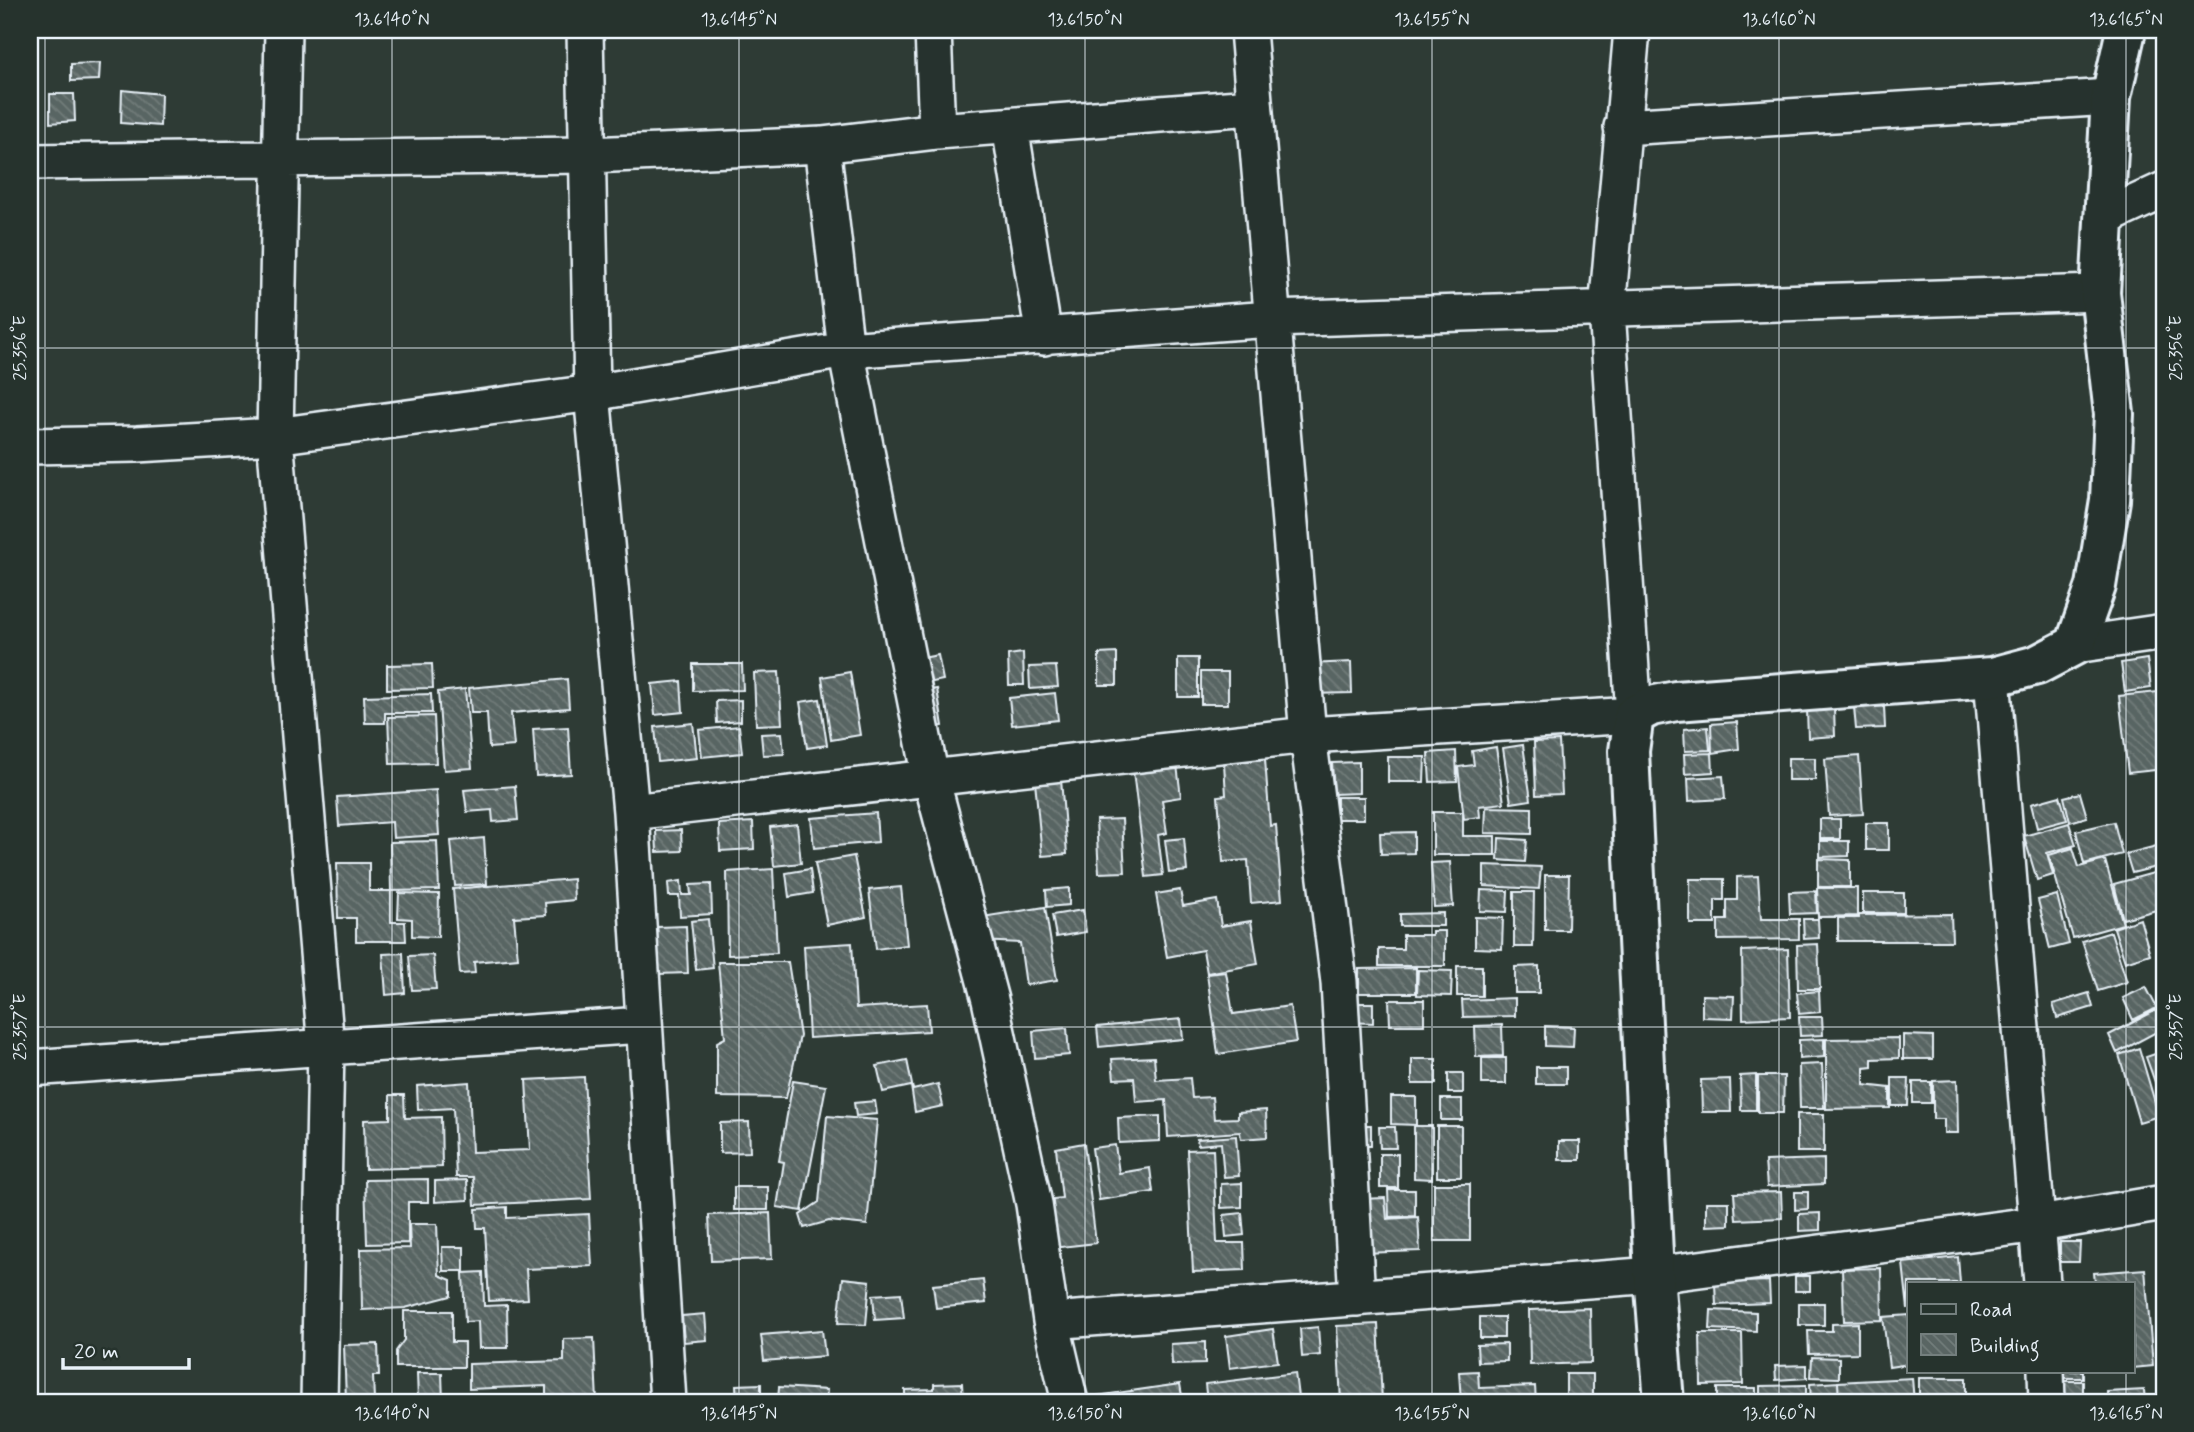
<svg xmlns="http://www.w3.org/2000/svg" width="2194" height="1432" viewBox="0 0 2194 1432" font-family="Mynerve,sans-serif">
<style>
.building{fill:url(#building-back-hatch);stroke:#e8f1f8;stroke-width:2}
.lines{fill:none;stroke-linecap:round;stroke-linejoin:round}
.minor-casing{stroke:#e8f1f8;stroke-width:40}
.tertiary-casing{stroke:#e8f1f8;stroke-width:44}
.minor{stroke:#26332d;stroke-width:35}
.tertiary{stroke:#26332d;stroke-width:38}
.ticks{fill:none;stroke:#e8f1f8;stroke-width:2;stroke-opacity:0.45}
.neatline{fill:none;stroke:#e8f1f8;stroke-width:2.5}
.ticks-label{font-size:18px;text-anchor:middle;fill:#e8f1f8}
</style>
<defs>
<pattern id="building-back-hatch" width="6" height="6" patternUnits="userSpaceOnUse" patternTransform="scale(1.75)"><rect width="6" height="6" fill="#596563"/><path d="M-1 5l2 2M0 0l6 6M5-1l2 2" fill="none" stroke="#717c7a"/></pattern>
</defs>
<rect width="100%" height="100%" fill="#2e3b35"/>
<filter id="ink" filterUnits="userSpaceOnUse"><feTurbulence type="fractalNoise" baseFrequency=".0143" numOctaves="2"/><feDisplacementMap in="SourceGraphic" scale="14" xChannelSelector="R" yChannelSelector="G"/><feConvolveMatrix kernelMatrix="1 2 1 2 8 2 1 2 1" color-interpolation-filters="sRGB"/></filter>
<g filter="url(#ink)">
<path class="building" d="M100,63L99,80L71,81V64Z
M122,90L161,94L160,126L121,123Z
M50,94H74L75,121L50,123Z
M1023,653L1024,685H1009L1008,655Z
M1117,653V685H1099V654Z
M938,655L943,680L917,685L912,660Z
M1178,658H1198V697H1178Z
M2147,659L2151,688L2125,692L2121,663Z
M1351,662L1352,693L1310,694L1309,664Z
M432,664L433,688L387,689V665Z
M693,664H742L743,690L693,691Z
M1056,666L1058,687L1030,689L1029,667Z
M779,672L782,724L756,725L754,673Z
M850,672L860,735L831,740L822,677Z
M1201,672H1228V704H1201Z
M567,679L569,708L511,713L514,746L489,748L487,713H471L469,688Z
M681,681L683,712L655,715L652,684Z
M465,689L472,768L444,770L438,692Z
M937,689L943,726L925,729L919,692Z
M2158,692L2164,769L2128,773L2119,696Z
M1055,693L1058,720L1012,725L1009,698Z
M431,694L432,713H385V723H365L364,696Z
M820,699L827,745L807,748L800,702Z
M741,700V721L717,723L716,701Z
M1884,706L1885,728L1856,729L1854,707Z
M1834,709L1835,736L1808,738L1807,710Z
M434,716L436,763L390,764L388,717Z
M1737,722L1739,749L1712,753L1711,724Z
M693,723L697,758L658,762L655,727Z
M739,726L742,753L702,757L699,730Z
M568,727L571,774L536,776L533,729Z
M1708,727L1710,750L1685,751L1684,729Z
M782,733L784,754L763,755L761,734Z
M1559,741L1562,794L1536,795L1534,742Z
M1523,745L1531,800L1511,803L1503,748Z
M1496,747L1504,803L1479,806L1480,817L1464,819L1458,767L1474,765L1472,751Z
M1456,751L1457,781L1430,782L1428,753Z
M1712,753L1713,772L1685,774L1684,754Z
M1859,756L1863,814L1829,816L1825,759Z
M1388,757H1425L1424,782H1388Z
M1788,758H1815V780H1788Z
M1265,759L1270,826L1276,825L1282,900L1251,903L1248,860L1223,862L1218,796L1226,795L1224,763Z
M1359,762V793L1334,794L1332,763Z
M1177,765L1181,797L1162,800L1167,833L1158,835L1163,875L1146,877L1133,771Z
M1723,776L1725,799L1689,801L1688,778Z
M1061,779L1067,854L1042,856L1035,781Z
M515,786L518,820L493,822L492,810L467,812L464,790Z
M436,790L439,835L393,838L392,822L339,826L337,797Z
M2080,793L2087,817L2070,822L2064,797Z
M2060,796L2067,820L2037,828L2031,804Z
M1337,797H1364V819H1337Z
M1486,807L1532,808V834L1485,833Z
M1433,812H1463V836H1495V855H1433Z
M876,813L878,842L814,848L811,818Z
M1122,819L1125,872L1099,873L1096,820Z
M1820,819H1840V839H1820Z
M753,822L754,849L720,851L719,824Z
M2114,822L2122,854L2084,864L2076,831Z
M1866,823H1889V850H1866Z
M2069,823L2076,845L2047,853L2053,875L2037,880L2024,836Z
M797,824L801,863L774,866L770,827Z
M681,830L682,851L657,852L656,831Z
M1414,832V853L1381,854L1380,833Z
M484,838L487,884L455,886L451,841Z
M1184,838L1187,871L1169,873L1165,840Z
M1499,838L1527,840L1525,862L1498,860Z
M437,841L439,890L391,891L390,842Z
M1820,841H1849V856L1820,857Z
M2164,844V865L2132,873L2126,854Z
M2073,848L2079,867L2105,860L2123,924L2073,938L2049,855Z
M854,856L866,917L827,925L815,863Z
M1818,859L1850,860V887H1818Z
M1450,862L1453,906L1434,907L1431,863Z
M337,863H369V891H391V922H405L406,941H356V918H338Z
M1484,865L1541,867L1539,889L1484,886Z
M773,869L777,953L728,955L727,872Z
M810,869L813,893L789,897L786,873Z
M2164,870V908L2123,919L2114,884Z
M1545,875H1569L1568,930H1545Z
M1758,876L1761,919H1799V939L1718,940V920H1727V900H1737V877Z
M573,879L574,900L545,903L546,915L514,917L518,958L474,962L475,973L460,974L453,889Z
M1690,879H1724V900H1715V924H1690Z
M681,881L682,895H691L690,885L711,884L712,914L680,916L679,896H669L668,883Z
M901,887L907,945L876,949L869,890Z
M1069,888V905L1047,907L1046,890Z
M1817,888H1857V916L1818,917Z
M1180,890L1183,906L1217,900L1221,926L1251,921L1258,964L1207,973L1203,950L1167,957L1156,894Z
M1481,890L1508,891L1507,912L1480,911Z
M1816,891L1817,913L1790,914L1789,892Z
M1514,892H1534L1533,947H1514Z
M399,893L439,894L438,937L412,936V919L398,918Z
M1863,893H1904V913H1863Z
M2057,895L2069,944L2050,949L2038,900Z
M1045,907L1057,980L1026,985L1020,943L980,941L979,937L954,941L951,922Z
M1083,910L1086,932L1056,937L1052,915Z
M1443,913V926H1400V914Z
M1951,914L1952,941H1838V918H1859V915Z
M1475,917L1503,918L1502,949L1475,948Z
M708,919L713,968L696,970L691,921Z
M1803,919H1818L1819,938L1804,939Z
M2140,919L2150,954L2125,962L2114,928Z
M686,926L688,973L659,974L657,927Z
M1432,931H1445V966H1379V949H1403V935H1432Z
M2111,932L2127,982L2098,991L2082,941Z
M852,943L856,1008L927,1004L929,1031L809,1038L804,946Z
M1818,944L1820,989H1798L1797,945Z
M1788,949L1790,1017L1743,1019L1742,951Z
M403,953L405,993L386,995L383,954Z
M433,955L436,989L412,990L409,956Z
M718,962H788L800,1036L786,1098L717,1097V1042L725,1038Z
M1457,966H1482V996H1457Z
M1539,966V993H1515V967Z
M1416,968V993H1359V969Z
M1418,970L1452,971L1451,996L1417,995Z
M1226,972L1233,1014L1290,1006L1296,1042L1218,1054L1207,974Z
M2146,987L2157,1008L2133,1020L2123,998Z
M1819,991L1820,1012L1799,1014L1797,993Z
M2089,993L2093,1007L2057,1018L2053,1004Z
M1702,995L1734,996L1733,1018L1702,1017Z
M1515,998V1016L1463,1017L1462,1000Z
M1389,1000H1424V1025H1390Z
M1347,1003H1373V1023L1346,1022Z
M2164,1006V1028L2117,1053L2109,1035Z
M1799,1017H1822L1823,1035L1800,1036Z
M1181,1019L1183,1039L1099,1047L1097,1027Z
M1502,1025L1503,1056L1476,1057L1475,1026Z
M1545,1026L1574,1027L1573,1047L1545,1046Z
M1067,1028L1069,1055L1035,1058L1033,1031Z
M1903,1035L1933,1036V1059H1903Z
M1899,1038V1058L1872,1059V1067L1864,1068V1085L1890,1088V1108L1826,1109V1039Z
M1824,1039V1057L1799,1059V1040Z
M2139,1048L2159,1116L2139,1122L2119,1055Z
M2164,1051V1107L2146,1057Z
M1154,1057L1156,1080L1190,1078L1192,1098L1212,1097L1214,1119L1238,1118V1112L1266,1110L1267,1137L1241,1139L1240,1132L1168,1137L1166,1100L1136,1102L1134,1078L1114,1079L1112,1059Z
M1482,1058H1506V1084H1482Z
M1412,1059H1436V1084H1412Z
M907,1060L913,1090L938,1084L943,1106L915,1112L911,1086L883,1092L877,1066Z
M1822,1064L1824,1108H1800L1799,1065Z
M1536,1067H1566V1084H1536Z
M1448,1073H1463V1093H1448Z
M1756,1075V1110H1741L1740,1076Z
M1758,1076H1784L1783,1113H1758Z
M584,1077L591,1199L475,1205L473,1177H456L453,1108L418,1110L417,1086L469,1082L472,1152L530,1150L526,1080Z
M1892,1078H1909L1908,1106H1892Z
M1730,1079L1731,1112H1702L1701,1080Z
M1957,1080L1958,1133H1944V1119H1933V1081Z
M793,1081L826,1086L802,1211L777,1207L784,1162L779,1161Z
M1913,1082H1931V1103H1913Z
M390,1095H404L405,1118L441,1117L442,1167L365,1169L364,1120L390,1119Z
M1391,1097H1416V1125L1391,1124Z
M1441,1099H1462V1120H1441Z
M875,1101L877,1114L856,1116L854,1103Z
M1797,1114H1824V1152H1797Z
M827,1116L877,1120L867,1225L829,1221L804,1228L800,1215L819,1202Z
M1160,1116V1141L1119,1143L1118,1118Z
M749,1122L750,1152L720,1153V1123Z
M1357,1125H1371V1146H1357Z
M1414,1126H1432V1179L1414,1178Z
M1437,1126H1461V1177H1437Z
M1379,1127H1395L1396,1148H1380Z
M1236,1136L1239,1176L1224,1177L1221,1143L1198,1145L1197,1139Z
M1559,1141H1580V1160H1559Z
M1084,1143L1096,1243L1043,1249L1037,1201L1062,1198L1056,1148Z
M1115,1145L1119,1173L1150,1168L1153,1192L1099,1200L1092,1148Z
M1213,1149L1217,1243H1244L1245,1270L1193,1272L1187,1150Z
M1380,1154H1398V1188H1380Z
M1824,1159V1184L1767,1187L1765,1161Z
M428,1179V1202H408V1243L367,1244L365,1180Z
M467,1180L468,1200L435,1202V1181Z
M1242,1183V1207L1221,1208V1184Z
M1434,1184H1470V1241H1434Z
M734,1187H768V1210H734Z
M1388,1190H1415V1216L1389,1217Z
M1781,1192L1782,1218L1736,1220L1734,1193Z
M1795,1192H1808V1209L1795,1210Z
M1385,1198L1387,1219L1418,1217L1420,1251L1362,1253L1359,1199Z
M1706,1202H1729V1225L1706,1226Z
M507,1207V1218L589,1214L592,1266L526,1269L528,1299L489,1301L485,1228H477L476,1209Z
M770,1213L772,1259L711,1261L709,1215Z
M1242,1213L1244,1235L1226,1237L1224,1215Z
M1820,1213V1230L1799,1231V1214Z
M409,1224H437L439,1275L451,1280V1296L405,1308L362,1310L361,1249L410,1248Z
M2060,1242H2080L2079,1262H2060Z
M442,1247H464V1271H443Z
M1958,1257L1960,1283H1909L1908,1309L1903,1263Z
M1881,1268L1882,1320L1844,1321L1842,1269Z
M2145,1269L2153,1366L2133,1368V1283H2095L2094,1273Z
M483,1272L484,1306L507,1305L508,1348H479L478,1321L465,1322L463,1273Z
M1795,1276H1810V1291H1795Z
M843,1278L870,1281L866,1325L838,1323Z
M983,1280L986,1303L936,1308L933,1285Z
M1769,1281L1770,1303L1716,1305L1715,1283Z
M901,1293L904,1318L875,1320L873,1295Z
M1799,1303H1824V1325H1799Z
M1590,1308L1591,1363L1530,1365L1529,1310Z
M1711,1310L1756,1312V1331L1710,1329Z
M404,1311H452V1342H464V1367H396V1351L404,1340Z
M705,1314L707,1340L684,1342L682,1316Z
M1909,1315V1364L1889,1367L1883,1317Z
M1480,1317H1504V1338H1480Z
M1858,1323V1353L1809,1354L1808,1331H1832V1324Z
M1378,1324L1382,1401L1341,1402L1337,1326Z
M1318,1327L1320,1355L1302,1357L1300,1329Z
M1273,1329L1278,1362L1230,1368L1226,1336Z
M822,1330L825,1356L764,1361L761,1335Z
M1700,1333H1742L1743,1384L1701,1385Z
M594,1338L597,1402H546V1386L469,1389V1364L564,1361V1339Z
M1205,1342V1364L1172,1365L1171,1344Z
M378,1344L379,1376H373L374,1399L346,1400L344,1345Z
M1507,1344V1361L1478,1362L1477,1345Z
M1812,1357L1839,1358V1378L1811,1377Z
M1807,1365V1378L1776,1380L1775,1366Z
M1478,1371L1479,1388L1535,1386L1536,1402H1461L1459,1372Z
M2061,1371H2083V1378H2061Z
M417,1373H442L443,1402L418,1401Z
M1295,1373L1298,1397L1281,1399V1402H1207L1205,1384Z
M1566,1374H1593V1402H1566Z
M1912,1378L1914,1402H1839L1838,1382Z
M1919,1378H1966V1402H1919Z
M2061,1381H2083V1401H2061Z
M1838,1382L1839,1402H1811L1810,1384Z
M962,1383L963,1402H905V1390L934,1389V1384Z
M761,1384V1402H737L736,1385Z
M1180,1384L1183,1402H1075V1399Z
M1806,1385V1402H1760V1386Z
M779,1387L827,1390L826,1402H778Z
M1717,1388H1756V1402H1717Z
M2144,1390L2145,1402H2107V1392Z
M530,1396V1402H480V1397Z"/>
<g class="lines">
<g class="minor-casing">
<path id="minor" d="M283,30L275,436L326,1048L319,1402
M585,30L592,393L631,812L668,1402
M933,30L937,131
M1248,30L1308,735L1339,982L1357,1298
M1010,126L1044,337
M1622,127L2111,97
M822,145L846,350L931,778L990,1000L1034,1204L1051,1321L1070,1402
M30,162L589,155L822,145L937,131L1252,107
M2103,218L2164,190
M30,446L137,444L275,436L592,393L846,350L1271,319L2100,293
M2075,645L2164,632
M1992,677L2042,1283
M631,812L1308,735L1634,715L1607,310L1632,30
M30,1068L642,1025
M1051,1321L1654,1275L2039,1224L2164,1203
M2046,1371L2047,1402"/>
</g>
<g class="tertiary-casing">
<path id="tertiary" d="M1664,1402L1654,1275L1629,751L1634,715L1651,706L1676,701L1992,677L2037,665L2075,645L2096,586L2110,500L2114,414L2100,293L2111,97L2126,30"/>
</g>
<use href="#minor" class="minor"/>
<use href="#tertiary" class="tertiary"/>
</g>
</g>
<path class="ticks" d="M45,30V1402M392,30V1402M739,30V1402M1085,30V1402M1432,30V1402M1779,30V1402M2126,30V1283M30,348H2164M30,1027H2164M2126,1371V1402"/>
<rect width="2194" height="1432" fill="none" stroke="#26332d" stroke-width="77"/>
<rect x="1907" y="1282" width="228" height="91" fill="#26332d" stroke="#747f7e" stroke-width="2"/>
<rect x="1921" y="1304" width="35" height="10" fill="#26332d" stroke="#747f7e" stroke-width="2"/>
<text x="1970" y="1316" font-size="21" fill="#e8f1f8">Road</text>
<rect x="1921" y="1334" width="35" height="21" fill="url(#building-back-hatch)" stroke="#747f7e" stroke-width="2"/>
<text x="1970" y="1352" font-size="21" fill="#e8f1f8">Building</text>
<path d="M63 1358v10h126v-10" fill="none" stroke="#e8f1f8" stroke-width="3.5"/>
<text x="74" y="1358" font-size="21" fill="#e8f1f8" stroke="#26332d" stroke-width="5" paint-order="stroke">20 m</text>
<rect x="38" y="38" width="2118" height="1356" class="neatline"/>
<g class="ticks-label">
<text x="392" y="25">13.6140°N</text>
<text x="739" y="25">13.6145°N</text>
<text x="1085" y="25">13.6150°N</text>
<text x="1432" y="25">13.6155°N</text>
<text x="1779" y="25">13.6160°N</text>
<text x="2126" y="25">13.6165°N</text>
<text transform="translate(2175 348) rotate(-90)" y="6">25.356°E</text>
<text transform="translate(19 348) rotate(-90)" y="6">25.356°E</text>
<text transform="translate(2175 1027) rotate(-90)" y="6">25.357°E</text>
<text transform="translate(19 1027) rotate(-90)" y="6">25.357°E</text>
<text x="392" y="1419">13.6140°N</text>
<text x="739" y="1419">13.6145°N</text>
<text x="1085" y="1419">13.6150°N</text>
<text x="1432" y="1419">13.6155°N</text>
<text x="1779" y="1419">13.6160°N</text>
<text x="2126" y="1419">13.6165°N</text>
</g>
</svg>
